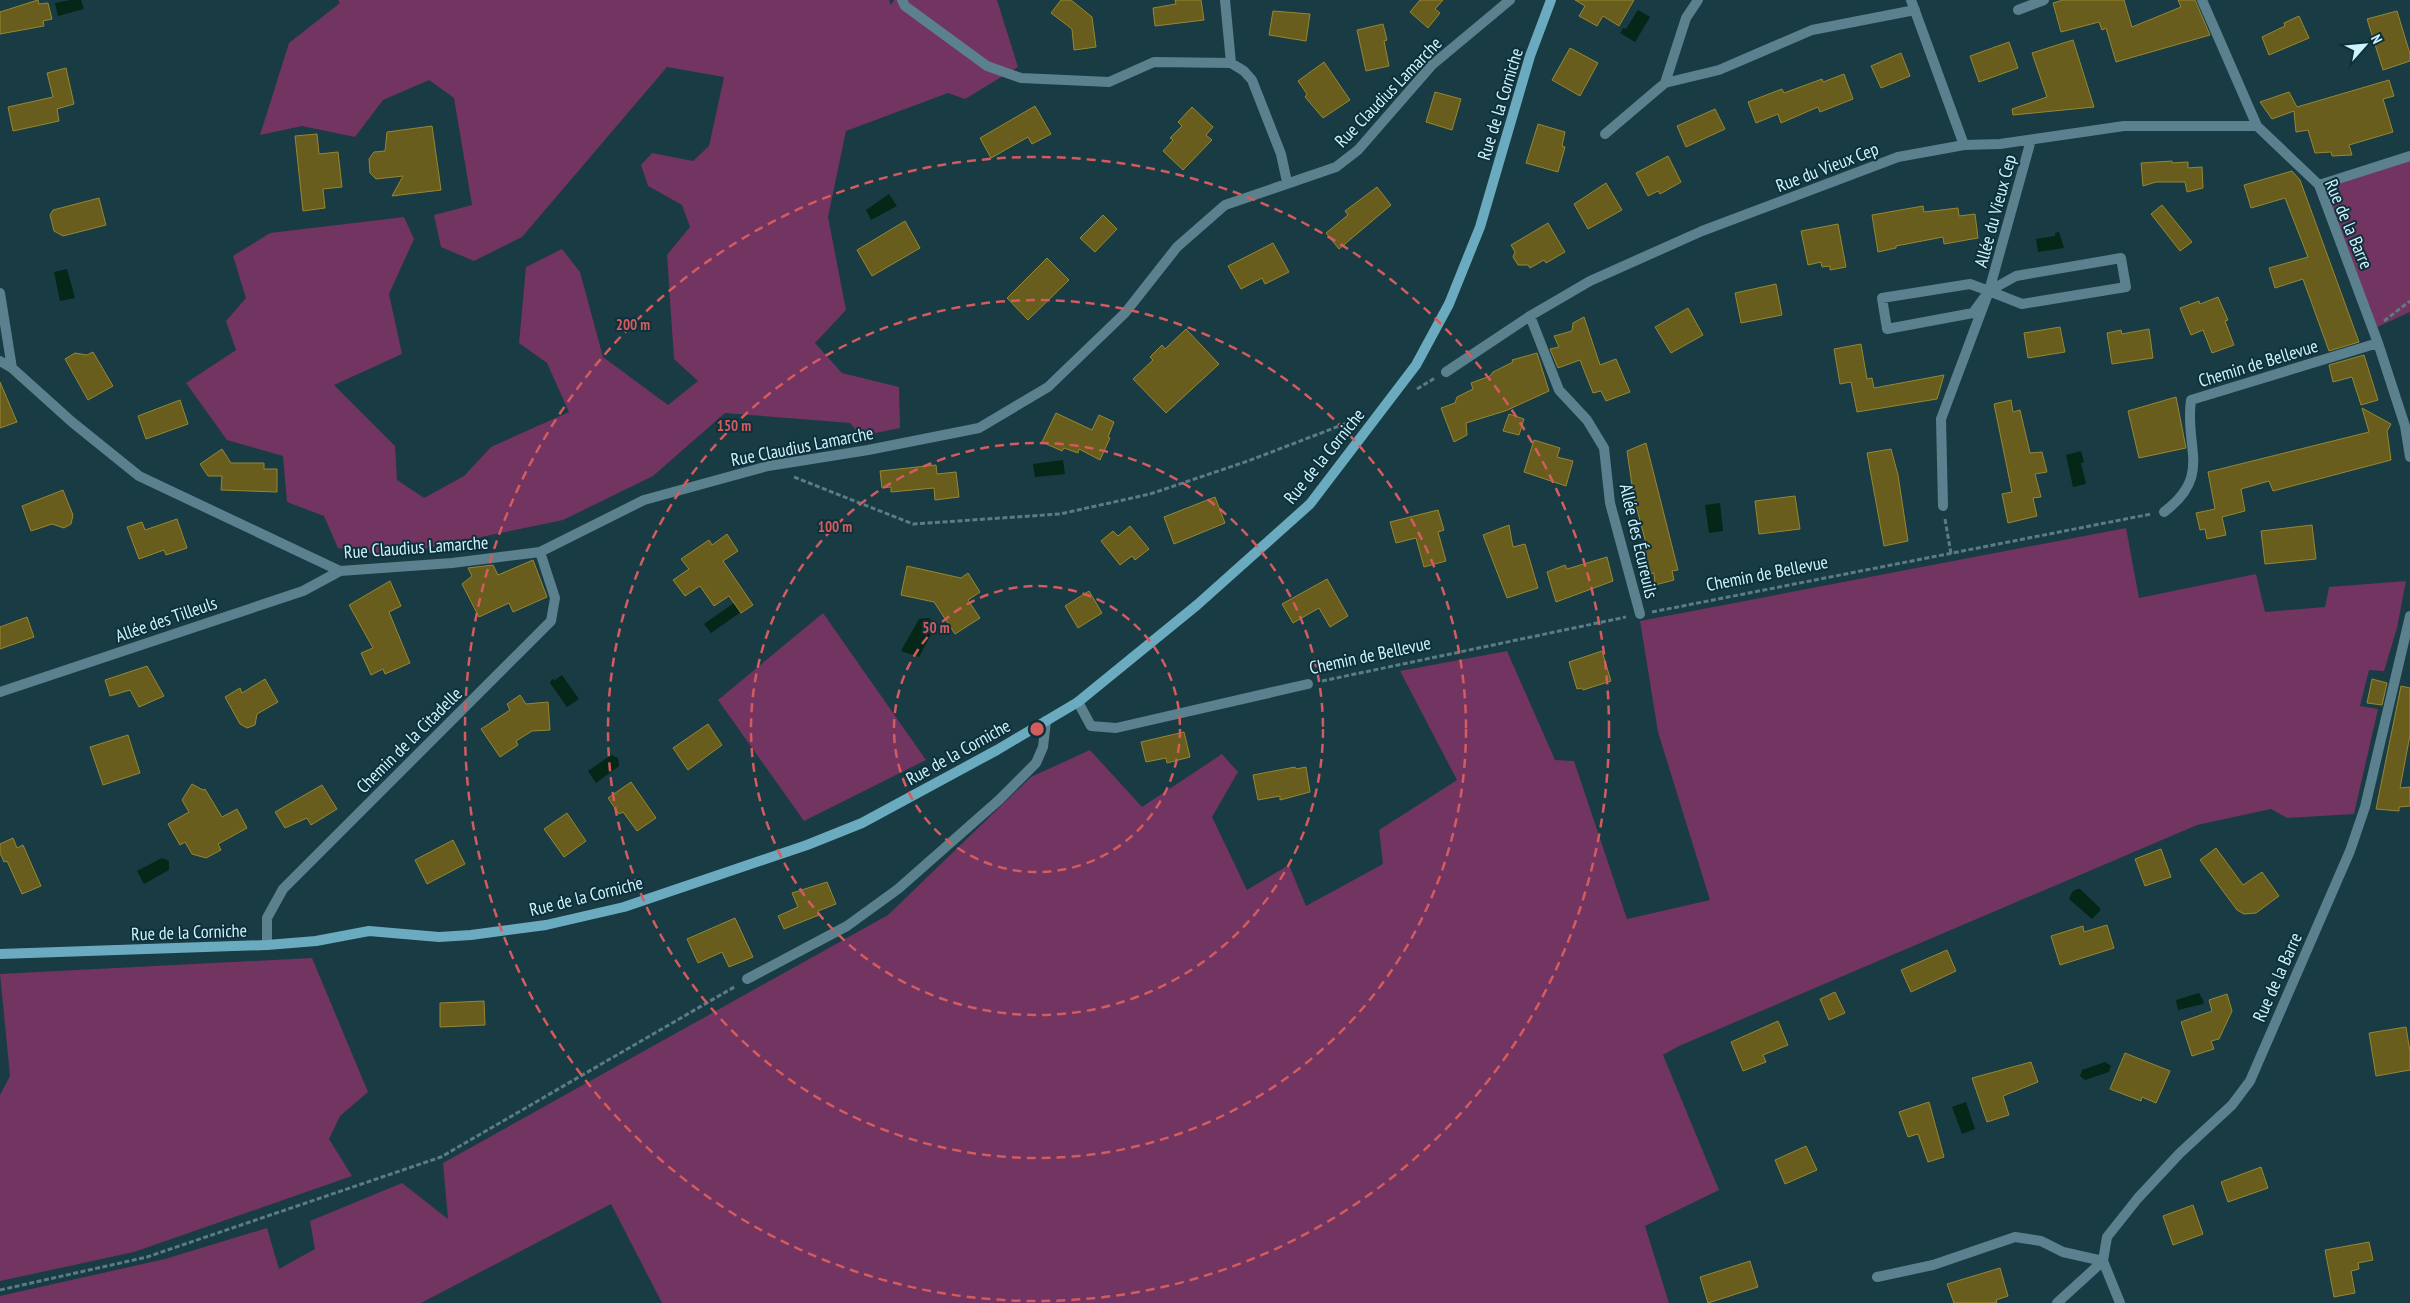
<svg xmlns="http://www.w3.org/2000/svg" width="2410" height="1303" viewBox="0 0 2410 1303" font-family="'PT Sans Narrow',sans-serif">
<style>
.green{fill:#723461}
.water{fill:#052717}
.building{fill:#695d1d;stroke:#968733}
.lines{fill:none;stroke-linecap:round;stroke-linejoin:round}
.path{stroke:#597c86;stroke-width:3;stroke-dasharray:5 2.5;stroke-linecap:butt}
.service{stroke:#5a818d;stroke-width:10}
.minor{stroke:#5a818d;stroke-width:10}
.secondary{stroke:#6babbf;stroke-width:10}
.ring{fill:none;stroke:#d45b5e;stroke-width:2.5;stroke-dasharray:9 6}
.labels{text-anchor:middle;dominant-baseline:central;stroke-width:4;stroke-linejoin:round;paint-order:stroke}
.street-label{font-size:18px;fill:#cdf3ff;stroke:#0e303a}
.centre{fill:#d45b5e;stroke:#0e303a;stroke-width:2.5}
.ring-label{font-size:15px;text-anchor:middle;font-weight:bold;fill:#d45b5e;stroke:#0e303a;stroke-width:4;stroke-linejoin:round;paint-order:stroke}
</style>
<rect width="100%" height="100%" fill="#193b44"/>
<path class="green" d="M338,0H889L891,5L894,0H997L1018,67L965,99L948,93L846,131L828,217L846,310L815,343L842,373L899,387L900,428L861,436L850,423L725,413L653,476L563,520L390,556L338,548L324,516L287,502L283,456L227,440L186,383L236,350L226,321L246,298L233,256L270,233L404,217L414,239L389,294L402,354L334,385L395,446L397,480L424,498L464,476L491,447L569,412L547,363L519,343L526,267L562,249L580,272L603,357L668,405L698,381L674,359L667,255L690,227L682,205L648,186L641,165L652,153L693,161L709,146L724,77L667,67L522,237L474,261L441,247L434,215L472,205L454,98L429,80L383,100L355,137L302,126L260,135L289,43L340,3Z
M2410,156V312L2373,329L2319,185Z
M2126,528L2139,598L2256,574L2265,612L2325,607L2329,587L2406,581L2397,628L2384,671L2369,670L2360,706L2378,709L2354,814L2287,818L2271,809L2197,825L1679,1046L1663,1055L1719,1190L1645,1226L1669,1303H662L611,1204L421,1303H0V1296L165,1259L267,1228L279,1269L315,1249L310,1221L402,1183L448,1219L443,1163L888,915L1031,777L1090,750L1142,807L1222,754L1238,772L1212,817L1247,890L1289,865L1306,906L1383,864L1379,830L1457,780L1400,671L1507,651L1555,760L1574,761L1627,919L1710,900L1658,732L1640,621Z
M823,613L926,760L804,821L718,700Z
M312,958L368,1092L340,1116L329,1139L352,1176L134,1252L0,1281V1095L10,1076L0,974Z"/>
<path class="water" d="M70,0H81L84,9L58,16L55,3Z
M1638,10L1650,17L1635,42L1620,33L1623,28L1626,29Z
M889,194L897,206L871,220L866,210Z
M2059,232L2064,248L2038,252L2036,239L2055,236V233Z
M67,269L75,298L60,301L54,272Z
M2081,451L2084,462L2081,463L2086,484L2073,487L2066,455Z
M1063,460L1065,474L1035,477L1033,464Z
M1720,503L1723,531L1709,533L1705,505Z
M734,603L741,612L711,633L704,624Z
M929,618L935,627L919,657L901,651L919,619Z
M562,675L579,699L567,707L550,683L552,679L555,680Z
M611,755L618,758L619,766L596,783L588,771Z
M162,858L169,861V870L144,884L137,871Z
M2077,889H2080L2100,908V911L2092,919L2069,899L2072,892Z
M2199,993L2204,1002L2203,1004L2178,1010L2176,1000Z
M2105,1062L2111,1066L2109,1072L2085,1080L2080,1076L2082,1070Z
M1966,1102L1975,1129L1962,1134L1952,1107Z"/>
<path class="building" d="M38,0L39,4L48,3L52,19L43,21L44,26L0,34V12Z
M1061,0H1071L1092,17L1096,47L1074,50L1072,29L1051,13Z
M1175,0H1201L1204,20L1155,26L1153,8L1176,4Z
M1420,0H1443L1435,9L1440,13L1428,28L1410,12Z
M1575,0H1634L1619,26L1603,16L1597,26L1579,16L1585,6Z
M2063,0H2124L2132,27L2181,7L2178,0H2195L2210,35L2116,62L2106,28L2102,30L2099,22L2061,32L2053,3Z
M1273,11L1310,14L1306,41L1269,35Z
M2397,11L2410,54V61L2383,70L2367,19Z
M2299,16L2309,38L2269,55L2262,37L2285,26L2284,23Z
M1383,24L1387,40L1384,41L1389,66L1366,71L1357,30Z
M2073,40L2094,107L2013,115L2012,109L2047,97L2032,53Z
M2009,42L2018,68L1979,82L1970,56Z
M1570,48L1598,63L1580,96L1552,80Z
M1901,53L1910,76L1881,88L1871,66Z
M1324,62L1350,100L1323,118L1305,97L1307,94L1298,81Z
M66,68L74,104L57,109L59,121L13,131L8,107L53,97L47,73Z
M1844,74L1853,99L1820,112L1818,107L1781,123L1778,114L1756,123L1748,102L1782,89L1784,93L1822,79L1823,82Z
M2389,80L2394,96L2383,99L2393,132L2349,145L2352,155L2332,156L2331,152L2315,153L2308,130L2296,132L2294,111L2272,119L2260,102L2289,92L2297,107Z
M1435,92L1461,99L1452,130L1426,122Z
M1035,106L1051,134L1032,144L1028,137L991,158L980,138Z
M1192,107L1213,127L1206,135L1212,140L1183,170L1163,151L1173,140L1170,138L1182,126L1178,122Z
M1715,109L1725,129L1686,147L1677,126Z
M1538,124L1565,132L1562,146L1565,147L1558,172L1526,163Z
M432,126L441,190L392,196L403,176L376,179L370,173L369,159L374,152L385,151L387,132Z
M317,134L319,154L338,152L342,187L323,189L325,208L303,211L295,136Z
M1668,156L1681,182L1660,194L1658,191L1648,196L1636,173Z
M2172,161V163L2188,162V168L2202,167L2203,188L2187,192L2185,182H2156L2143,186L2141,163Z
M2292,171L2300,180L2359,342L2329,351L2303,279L2275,288L2269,268L2308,257L2285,198L2251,208L2244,185Z
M1606,183L1622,210L1588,229L1574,204Z
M1377,187L1391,205L1339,249L1326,233L1348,215L1345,211Z
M99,198L106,225L63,236L54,231L50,215L53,210Z
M2162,205L2192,242L2180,251L2151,214Z
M1923,206L1924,212L1958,208L1959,216L1975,214L1978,238L1944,244L1943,237L1896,246V248L1878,252L1872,215Z
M1103,215L1117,229L1095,252L1080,238Z
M905,221L920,248L872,276L857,250Z
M1548,223L1565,252L1546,263L1544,260L1530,268L1528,265H1518L1513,257L1515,252L1511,245Z
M1838,224L1846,267L1830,270V266L1822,267L1821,262L1808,265L1801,231Z
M1273,243L1289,272L1265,284L1262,278L1241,289L1228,266Z
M1047,258L1069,280L1028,320L1007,298Z
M1776,284L1782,315L1741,323L1735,293Z
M2218,297L2228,320L2225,321L2234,345L2212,353L2203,330L2191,335L2180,308L2199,301L2200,304Z
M1688,308L1703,335L1671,353L1655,327Z
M1584,317L1600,365L1616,359L1630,392L1606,401L1601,391L1593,393L1580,360L1558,368L1550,349L1559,347L1554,336L1572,331L1573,323Z
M2060,327L2065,352L2028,358L2024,333Z
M1186,329L1219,364L1166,413L1133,379L1153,360L1150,357L1162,345L1165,349Z
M2149,329L2153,358L2112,364L2107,333L2121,330L2122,334Z
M1861,344L1867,379L1872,378L1874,388L1944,375L1937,399L1857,412L1851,382L1840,384L1834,349Z
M93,352L113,386L88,400L65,359L75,353L87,355Z
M1537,353L1549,391L1505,411L1466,423L1467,435L1454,442L1441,408L1455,403L1457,397L1473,389L1471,383L1490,376L1493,372L1513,362L1512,360Z
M2364,355L2378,400L2361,405L2352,377L2333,382L2329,365Z
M0,382L17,422L0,428Z
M2176,397L2186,448L2139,458L2128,411Z
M180,400L188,424L146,439L138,416Z
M2011,400L2013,412L2020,410L2030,453L2042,452L2047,472L2035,474L2041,497L2033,498L2037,516L2008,523L2002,494L2012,492L1994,404Z
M2362,408L2391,424L2387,431L2391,460L2273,491L2269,481L2241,489L2245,511L2222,517L2226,535L2207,539L2205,529L2200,530L2196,513L2215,509L2208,472L2369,432Z
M1056,413L1092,430L1099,415L1114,422L1108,437L1110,438L1100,460L1079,449L1078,453L1064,448L1062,451L1042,442Z
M1509,414L1524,419L1519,435L1503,431Z
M1534,440L1560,448L1557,457L1573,461L1566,486L1524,472Z
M1646,443L1678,570L1672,571L1674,580L1655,585L1654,573L1650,574L1643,544L1646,543L1634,498L1627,451Z
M222,449L231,463H264V469H277V492L221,490L222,476H208L200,464Z
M1891,449L1898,475L1908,541L1884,546L1867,453Z
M936,465L937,474L956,472L959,497L935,500L934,488L891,492V487L882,488L880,471Z
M63,490L73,515L71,524L64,528L52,524L31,531L22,506Z
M1795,496L1800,529L1759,534L1755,501Z
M1215,497L1225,523L1174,544L1164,517Z
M1438,510L1444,530L1438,532L1446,561L1424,567L1416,538L1396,543L1390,522Z
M177,519L187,548L166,555L164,550L139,559L127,527L142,522L145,530Z
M1509,525L1513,547L1525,544L1538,588L1507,598L1483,535Z
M2312,525L2316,559L2265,564L2261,531Z
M1130,526L1149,549L1135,560L1132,556L1120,565L1101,541L1113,531L1118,536Z
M727,534L738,551L723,561L753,605L741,613L729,596L714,606L700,586L685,596L673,580L689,569L681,559L709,540L712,545Z
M1607,557L1613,581L1556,602L1547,572L1565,565L1567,569Z
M533,560L547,597L513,612L509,603L479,617L462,584L472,576L468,568L493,565L498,575Z
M907,566L961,578L968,573L980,592L968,600L980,618L955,634L934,602L901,595Z
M1327,579L1348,616L1330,627L1319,608L1293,623L1282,604Z
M390,581L401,606L389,612L410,663L385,674L383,669L371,675L361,653L373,648L349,605Z
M1089,591L1102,613L1078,628L1065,606Z
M27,617L34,637L0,649V627Z
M1602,651L1611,681L1583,690L1582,688L1577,689L1569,662Z
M147,666L164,696L139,707L130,690L110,696L105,680Z
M265,679L278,702L257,714L255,725L247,728L240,724L225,697L240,688L242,693Z
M2372,679L2387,683L2382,705L2367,703Z
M2401,686L2410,688V735L2400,788L2410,787V806L2399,807V811L2376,809Z
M520,695L526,704L548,702L550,730L532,731L516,741L518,745L500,757L481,729L510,710L507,704Z
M708,724L722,745L688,770L673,748Z
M1184,732L1190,757L1167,763L1166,758L1146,762L1141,742Z
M128,735L140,773L103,785L90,747Z
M1295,767L1296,769L1306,767L1310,792L1280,800V796L1258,800L1253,775Z
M631,782L656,818L637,831L623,812L619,814L608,798Z
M192,784L203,790L205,789L222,817L237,809L247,828L218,844L221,850L206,858L192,854L185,842L180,845L168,824L189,812L182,800Z
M322,785L337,809L311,825L307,818L285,828L275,812Z
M567,813L586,841L564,857L544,829Z
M13,838L17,848L23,845L41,886L22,894L7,861L4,862L0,853V844Z
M453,840L465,864L427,884L415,860Z
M2216,848L2243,885L2262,872L2279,896L2256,913L2244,914L2237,910L2200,860Z
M2161,849L2171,877L2145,886L2135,859Z
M827,882L836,904L818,911L819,915L784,929L778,916L798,907L792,893Z
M735,918L753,957L729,967L722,952L698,963L687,939Z
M2107,925L2114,948L2060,965L2051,936L2083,926L2084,932Z
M1947,950L1956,971L1911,992L1901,970Z
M1835,992L1845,1013L1829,1020L1820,999Z
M2227,994L2232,1011L2219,1039L2211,1041L2214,1049L2192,1056L2181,1022L2212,1011L2209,1000Z
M484,1001L485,1025L440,1027V1003Z
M1778,1021L1788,1045L1763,1055L1766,1062L1743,1071L1731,1042Z
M2406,1027L2410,1052V1070L2376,1076L2369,1033Z
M2125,1053L2170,1071L2156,1103L2142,1097L2141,1101L2110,1089Z
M2031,1062L2038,1082L2003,1096L2009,1115L1987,1122L1972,1078Z
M1929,1102L1944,1157L1928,1162L1918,1134L1908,1137L1899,1112Z
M1806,1146L1817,1170L1785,1184L1775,1160Z
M2261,1167L2268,1188L2228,1202L2221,1182Z
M2193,1205L2203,1234L2173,1245L2163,1216Z
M2369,1242L2373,1260L2358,1263L2359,1269L2351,1271L2355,1293L2334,1297L2325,1250Z
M1750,1261L1758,1287L1708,1303L1700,1277Z
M2000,1268L2008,1296L1996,1300L1997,1303H1954L1947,1284Z"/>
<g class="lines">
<path class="path" d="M2384,321L2410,301
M1417,389L1435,378
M794,477L913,524L1060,514L1150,494L1248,461L1355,420
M1945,519L1951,554
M1652,612L2151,514
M1322,681L1626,617
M0,1290L147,1257L441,1157L736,986"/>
<path class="service" d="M747,979L847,926L898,889L999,800L1036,763L1043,747L1046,721"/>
<path class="minor" d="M902,0L905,6L987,66L1021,78L1109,82L1154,62L1231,63L1244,71L1252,80L1281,154L1287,182
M1225,0L1231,63
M1911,0L1964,145
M2202,0L2257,126L2319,185L2378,343L2405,426L2410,457
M2018,10L2044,0
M1665,83L1686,18L1698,0
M1605,134L1665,83L1719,70L1812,30L1915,10
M2319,185L2410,156
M1989,291L1970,284L1882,298L1887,329L1973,313L1989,291L2016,276L2121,258L2126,287L2022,304L1989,291
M0,293L12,368
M1530,316L1559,390L1587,420L1604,448L1610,503L1640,614
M0,361L12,368L72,422L139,476L340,571L452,563L540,552L644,500L768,466L868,450L979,428L1048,387L1125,313L1177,247L1225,205L1336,167L1358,150L1432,65L1510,0
M1446,372L1530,316L1590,281L1702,231L1898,157L1964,145L2000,144L2124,126H2257
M1943,506L1941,419L1989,291L2031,140
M2164,512C2213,475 2184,448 2191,400L2378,343
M0,692L303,591L340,571
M1078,702L1091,726L1116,728L1308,684
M267,945V918L283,889L551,621L555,598L540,552
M1877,1277L1933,1265L2015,1237L2041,1241L2063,1252L2103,1261
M2057,1303L2103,1261
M2120,1303L2103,1261L2107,1237L2138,1198L2180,1153L2232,1105L2250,1081L2350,851L2365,807L2410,616"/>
<path class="secondary" d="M0,954L267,945L316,941L369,931L439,937L471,935L546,925L624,907L807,845L862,823L997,750L1078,702L1197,605L1310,504L1416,365L1449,304L1480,227L1530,56L1551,0"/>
</g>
<g class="ring">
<circle cx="1037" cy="729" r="143"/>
<circle cx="1037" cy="729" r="286"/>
<circle cx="1037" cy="729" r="429"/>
<circle cx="1037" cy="729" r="572"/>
</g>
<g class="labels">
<g class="street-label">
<text transform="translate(1388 92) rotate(-46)">Rue Claudius Lamarche</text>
<text transform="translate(1500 104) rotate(-73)">Rue de la Corniche</text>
<text transform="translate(1827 167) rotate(-21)">Rue du Vieux Cep</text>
<text transform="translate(1995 211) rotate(-75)">Allée du Vieux Cep</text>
<text transform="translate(2349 224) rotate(67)">Rue de la Barre</text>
<text transform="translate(2258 363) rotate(-17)">Chemin de Bellevue</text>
<text transform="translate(802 446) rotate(-11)">Rue Claudius Lamarche</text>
<text transform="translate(1324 456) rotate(-51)">Rue de la Corniche</text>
<text transform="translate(1639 541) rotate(77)">Allée des Écureuils</text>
<text transform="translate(416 547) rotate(-4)">Rue Claudius Lamarche</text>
<text transform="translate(1767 573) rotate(-11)">Chemin de Bellevue</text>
<text transform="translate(166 619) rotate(-19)">Allée des Tilleuls</text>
<text transform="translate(1370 655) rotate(-12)">Chemin de Bellevue</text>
<text transform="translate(409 740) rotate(-45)">Chemin de la Citadelle</text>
<text transform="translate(958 752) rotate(-29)">Rue de la Corniche</text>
<text transform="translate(586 896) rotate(-14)">Rue de la Corniche</text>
<text transform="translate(189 932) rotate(-2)">Rue de la Corniche</text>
<text transform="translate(2277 977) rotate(-66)">Rue de la Barre</text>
</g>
</g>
<circle cx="1037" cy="729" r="8" class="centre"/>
<g class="ring-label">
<text x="633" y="330">200 m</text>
<text x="734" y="431">150 m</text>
<text x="835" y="532">100 m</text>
<text x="936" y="633">50 m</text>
</g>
<g transform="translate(2365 45) rotate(63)" stroke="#0e303a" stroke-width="4" paint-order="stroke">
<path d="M0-4L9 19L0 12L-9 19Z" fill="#cdf3ff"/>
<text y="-8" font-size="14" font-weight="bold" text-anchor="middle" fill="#cdf3ff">N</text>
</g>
</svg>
